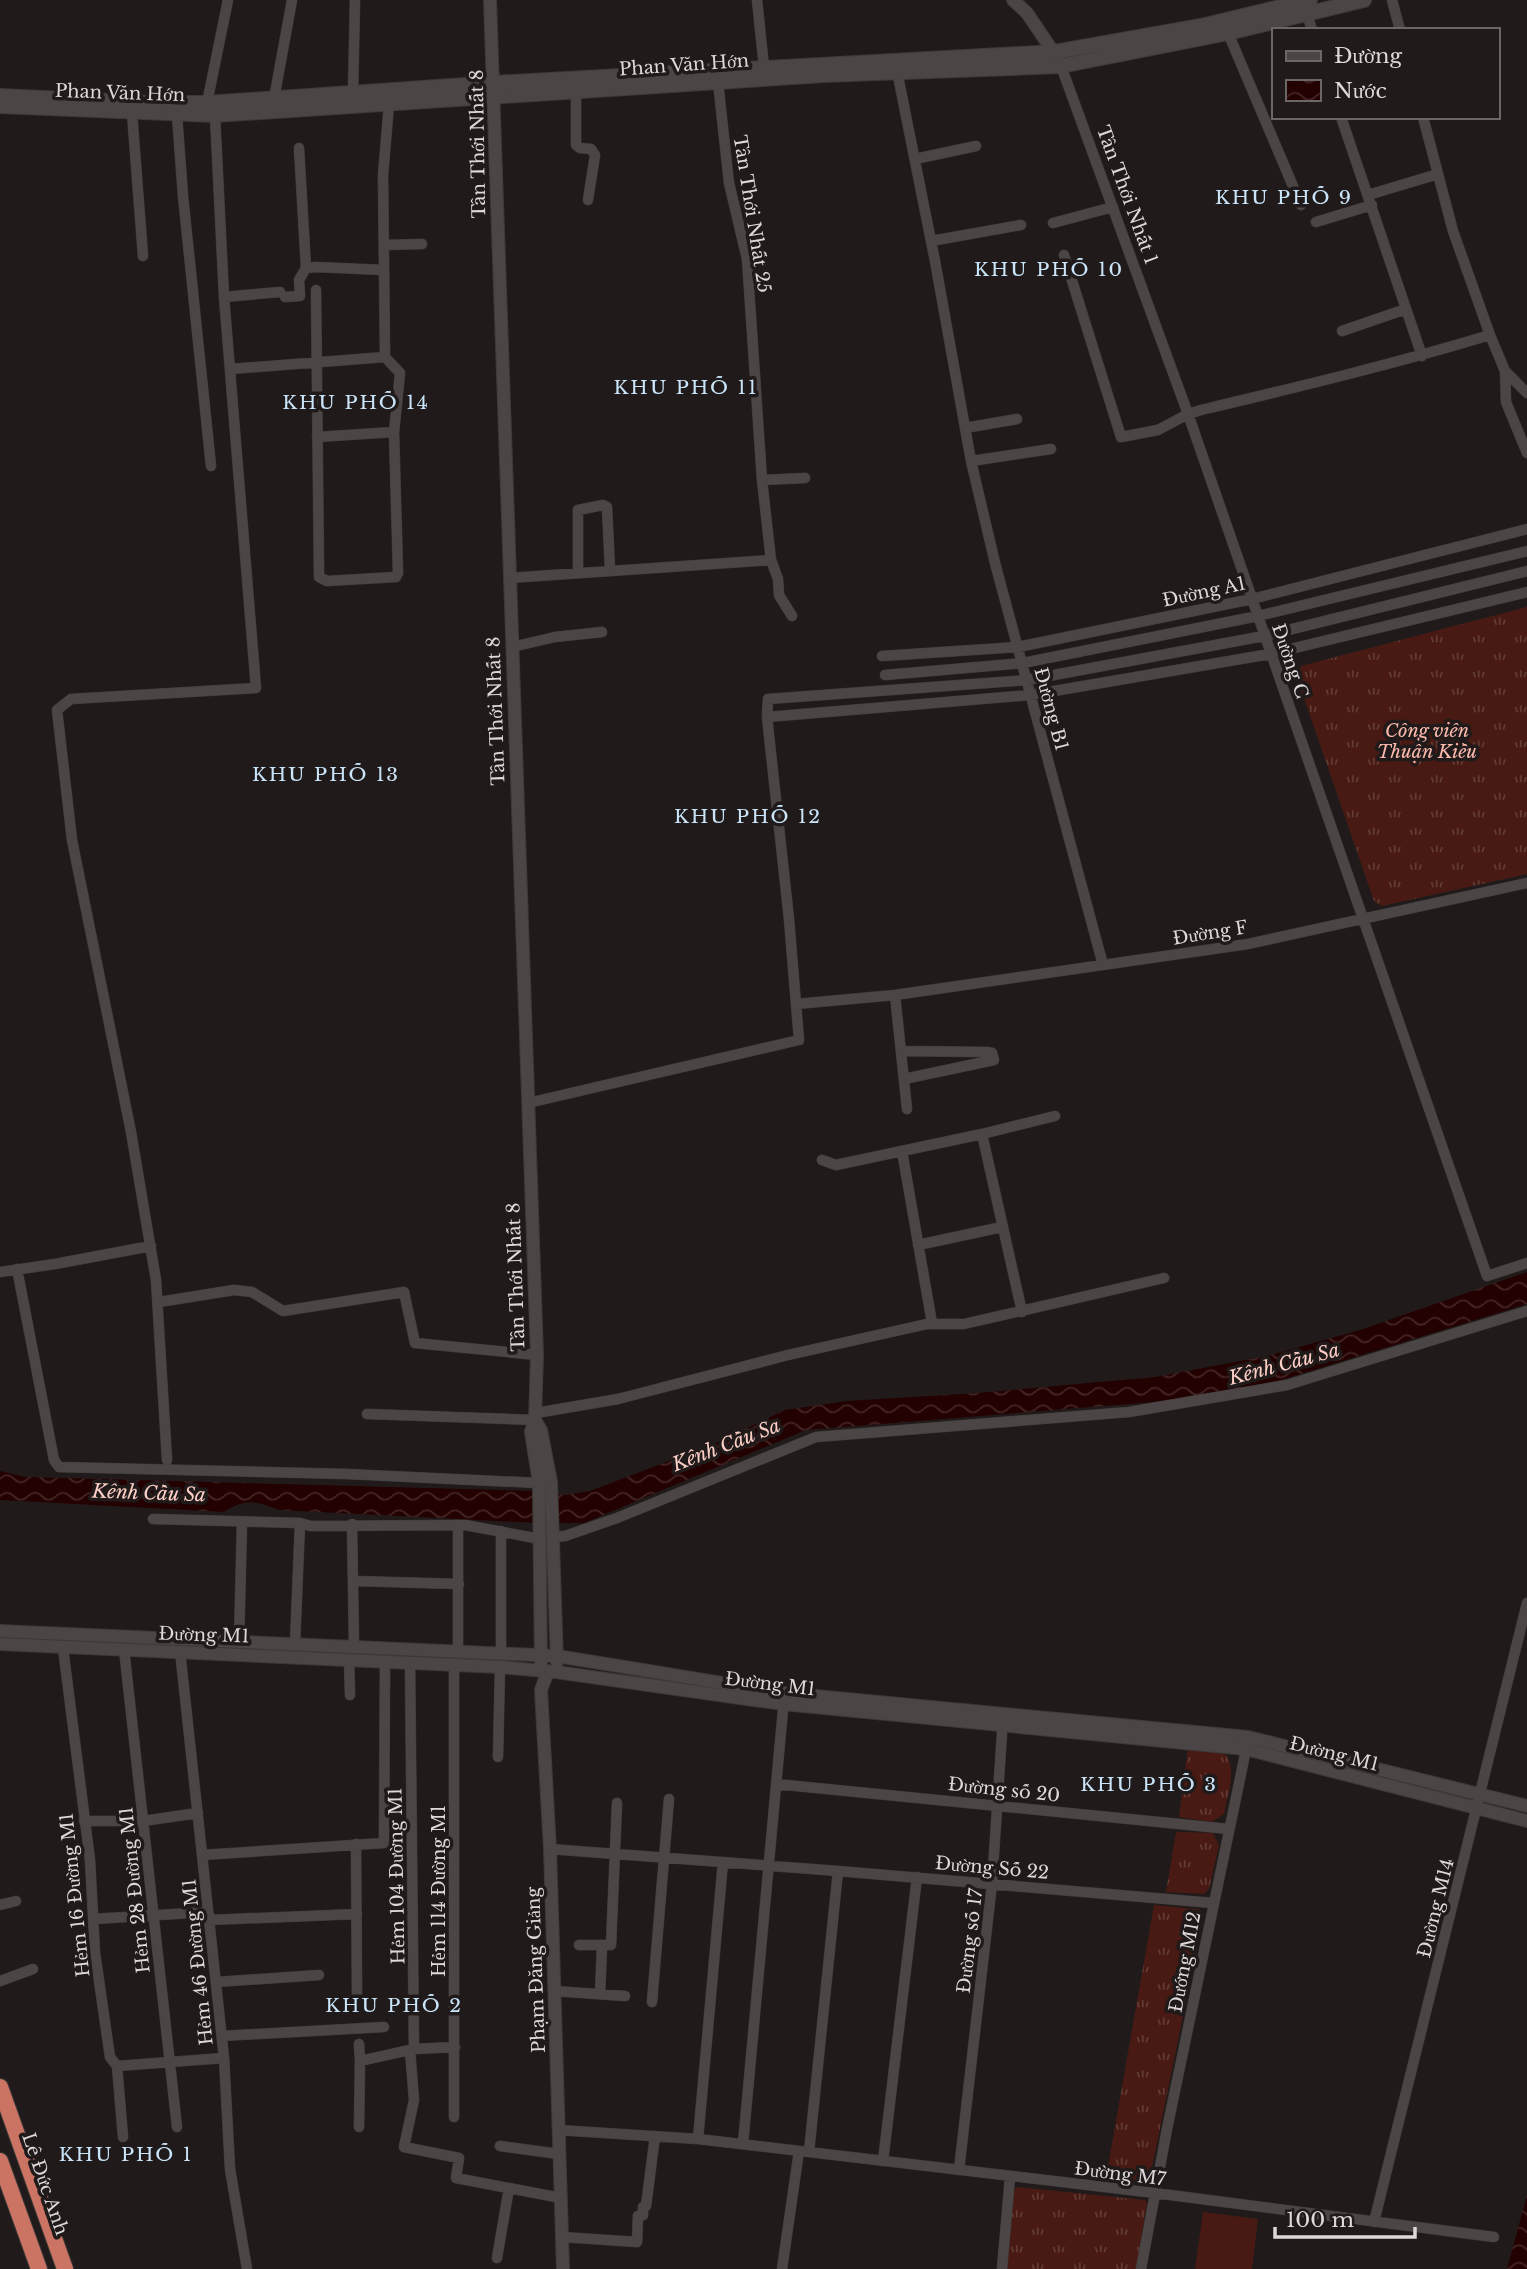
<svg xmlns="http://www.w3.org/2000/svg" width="1527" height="2269" viewBox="0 0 1527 2269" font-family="'Libre Baskerville',serif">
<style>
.grass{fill:url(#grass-tufts)}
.garden{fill:#481a13}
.water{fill:url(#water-waves)}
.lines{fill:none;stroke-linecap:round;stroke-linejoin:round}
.minor-casing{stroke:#3c3938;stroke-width:11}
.tertiary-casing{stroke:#3c3938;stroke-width:14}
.secondary-casing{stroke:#3c3938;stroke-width:16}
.trunk-casing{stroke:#3c3938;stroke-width:18}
.minor{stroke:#4b4645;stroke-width:10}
.tertiary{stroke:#4b4645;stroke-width:12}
.secondary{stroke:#4b4645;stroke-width:14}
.trunk{stroke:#cc7464;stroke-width:16}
.labels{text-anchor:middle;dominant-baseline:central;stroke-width:7;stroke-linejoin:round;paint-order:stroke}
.street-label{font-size:18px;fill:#dcd9d8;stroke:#201b1a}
.park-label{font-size:18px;font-style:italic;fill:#fcb9ac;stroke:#201b1a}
.neighbourhood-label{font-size:19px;letter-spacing:2px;fill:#cae5fa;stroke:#201b1a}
.water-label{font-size:19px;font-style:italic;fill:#fdcfc6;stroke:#201b1a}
</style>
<defs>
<pattern id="grass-tufts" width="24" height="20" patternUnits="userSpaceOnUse" patternTransform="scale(1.75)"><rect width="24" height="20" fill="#481a13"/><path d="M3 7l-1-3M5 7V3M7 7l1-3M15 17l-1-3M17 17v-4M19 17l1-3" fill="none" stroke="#623b35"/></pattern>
<pattern id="water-waves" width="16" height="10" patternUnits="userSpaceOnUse" patternTransform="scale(1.75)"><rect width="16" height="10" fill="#230100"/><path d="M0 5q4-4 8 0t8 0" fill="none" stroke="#422524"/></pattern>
</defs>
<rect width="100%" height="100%" fill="#201b1a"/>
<path class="grass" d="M1527,607V874L1382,906L1374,901L1296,675L1301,666Z
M1188,1748L1225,1754C1238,1770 1227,1795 1224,1814L1212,1822L1179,1817Z
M1176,1832L1213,1833L1219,1845L1209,1889L1204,1894L1166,1892Z
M1154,1905L1197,1909L1202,1912L1203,1918L1150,2177L1147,2183L1141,2184L1106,2178Z
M1017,2187L1145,2200L1147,2203L1136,2269H1003L1013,2191Z"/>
<path class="garden" d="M1203,2212L1258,2219L1252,2269H1195Z"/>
<path class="water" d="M1527,1272V1304L1281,1380L1179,1400L806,1430L584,1523H536L279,1510C255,1501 247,1498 224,1512L0,1500V1471L25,1477L535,1491L565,1495L590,1491L716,1443L785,1410L847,1401L978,1393L1155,1377L1267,1356L1360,1330Z
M1527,2195V2269H1507Z"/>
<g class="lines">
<g class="minor-casing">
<path id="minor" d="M757,0L764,67
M1392,0L1400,30
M1307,14L1312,30
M1228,33L1301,205
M1061,66L1188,414L1487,1276L1527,1263
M897,71L935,261L971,461L995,563L1103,965
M718,82L729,183L747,259L762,480L771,560L778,579L779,595L792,616
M576,91V145L580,148L591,149L595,155L588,200
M353,93L355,0
M274,99L292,0
M207,103L228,0
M132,113L143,256
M177,115L183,196L211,466
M1341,117L1422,356
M1423,117L1453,231L1490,335L1505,371L1527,393
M299,148L306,268
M915,159L976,146
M1368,195L1438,174
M1316,222L1372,205
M1053,223L1113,207
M931,241L1021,225
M384,245L422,244
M1064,255L1121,437L1158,430L1188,414L1201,410C1298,387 1394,364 1490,335
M224,297L280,292
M285,297L300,296L299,280L306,268L316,267L384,270
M1342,331L1406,309
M385,357L383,175L389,104
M230,369L385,357L400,373L394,432L398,573L396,577L327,581L319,577V574L316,290
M1505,371L1506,402L1527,453
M965,428L1017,419
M317,437L394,432
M971,461L1051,449
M762,480L805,478
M578,573V510L603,505L607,507L610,571
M509,578L771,560
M512,647L555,637L602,632
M882,656L1018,647L1252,599L1527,529
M885,675L1023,663L1258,616L1527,551
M767,717L1031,695L1270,654L1527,592
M895,995L907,1109
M796,1004L895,995L1248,944L1527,883
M901,1051L987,1052L992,1053L994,1060L904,1079
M528,1103L799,1040L789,919L767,717L768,699L1027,680L1264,636L1527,571
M982,1134L1022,1312
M902,1151L932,1323
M822,1160L836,1165L982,1134L1055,1116
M918,1245L1002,1227
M17,1269L54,1460L59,1467L347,1474L539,1483
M0,1272L55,1264L151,1246
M159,1302L234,1290L252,1292L283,1311L404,1292L415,1343L537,1355
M536,1413L618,1399L788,1355L927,1324H964L1164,1278
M367,1414L535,1420
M167,1460L156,1280L131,1132L72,840L57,710L71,699L256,688L224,297L215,115
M153,1519L300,1523L311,1526L465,1525L540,1539
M352,1524L354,1646
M458,1525V1651
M554,1537L565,1536L617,1518L816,1437L1129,1412L1287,1385L1527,1311
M354,1581L459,1584
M239,1641L242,1522
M295,1644L300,1523
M63,1648L90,1860L95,1953L110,2057L117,2066L123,2137
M124,1649L177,2127
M180,1651L224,2058L230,2169L247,2269
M501,1653V1531
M349,1659L350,1695
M454,1664V2117
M498,1757L500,1667
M776,1784L1229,1829
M84,1821H143L198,1813
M356,1844L357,1997
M550,1849L838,1871L1213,1903
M202,1855L384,1843L385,1661
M0,1905L16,1901
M93,1919L208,1912
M209,1920L357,1914
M579,1945H611L617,1803
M0,1981L33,1969
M216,1982L319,1975
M554,1991L625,1996
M600,1994L602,1946
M652,2002L669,1799
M222,2036L384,2027
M359,2044L360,2061
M414,2049L455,2047
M410,2050L414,2100L404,2147L459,2158L456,2178L561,2198
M117,2066L224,2058
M359,2127L360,2061L414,2049L410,1663
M558,2130L698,2139L1155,2193L1494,2237
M698,2139L723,1862
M743,2144L784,1699
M500,2146L559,2154
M809,2152L838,1871
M883,2161L917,1877
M959,2170L992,1884L1003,1718
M1374,2222L1527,1603
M562,2237L637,2242L638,2216L643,2215V2207L646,2206L655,2136
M497,2258L509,2188
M782,2269L799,2151
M1002,2269L1010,2177
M1141,2269L1167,2129L1247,1745"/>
</g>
<g class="tertiary-casing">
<path id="tertiary" d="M490,0L537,1355L535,1420L531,1432L539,1483L541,1670
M1013,0L1027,13L1058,59
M535,1420L541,1430L551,1482L557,1662
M0,1631L557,1656L784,1693L1248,1737L1527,1806
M0,1644L500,1667L556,1672L783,1704L1246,1749L1527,1821
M548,1671L541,1690L550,1849L563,2269"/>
</g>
<g class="secondary-casing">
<path id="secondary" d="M0,96L153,103H207L494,83L1055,52L1201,26L1310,0
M0,106L215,115L823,75L1061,66L1228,33L1364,0"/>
</g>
<g class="trunk-casing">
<path id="trunk" d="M0,2087L65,2269
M0,2161L39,2269"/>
</g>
<use href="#minor" class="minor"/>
<use href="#tertiary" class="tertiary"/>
<use href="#secondary" class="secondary"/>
<use href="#trunk" class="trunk"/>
</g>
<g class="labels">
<g class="street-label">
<text transform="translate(684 65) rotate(-4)">Phan Văn Hớn</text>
<text transform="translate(120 93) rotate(2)">Phan Văn Hớn</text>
<text transform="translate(478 144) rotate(-91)">Tân Thới Nhất 8</text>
<text transform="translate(1127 195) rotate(70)">Tân Thới Nhất 1</text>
<text transform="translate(752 214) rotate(81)">Tân Thới Nhất 25</text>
<text transform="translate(1204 592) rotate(-12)">Đường A1</text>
<text transform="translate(1290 661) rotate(71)">Đường C</text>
<text transform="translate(1051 709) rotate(75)">Đường B1</text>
<text transform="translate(496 711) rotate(-92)">Tân Thới Nhất 8</text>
<text transform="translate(1210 933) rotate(-9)">Đường F</text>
<text transform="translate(516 1277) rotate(-92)">Tân Thới Nhất 8</text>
<text transform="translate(204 1635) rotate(2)">Đường M1</text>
<text transform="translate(770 1684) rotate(7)">Đường M1</text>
<text transform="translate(1334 1754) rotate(14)">Đường M1</text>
<text transform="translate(1004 1790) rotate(6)">Đường số 20</text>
<text transform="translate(992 1868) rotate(5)">Đường Số 22</text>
<text transform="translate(397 1876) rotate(-91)">Hẻm 104 Đường M1</text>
<text transform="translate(135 1890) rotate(-96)">Hẻm 28 Đường M1</text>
<text transform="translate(439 1891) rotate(-90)">Hẻm 114 Đường M1</text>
<text transform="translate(75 1895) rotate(-96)">Hẻm 16 Đường M1</text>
<text transform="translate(1436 1908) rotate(-76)">Đường M14</text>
<text transform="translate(970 1941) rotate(-83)">Đường số 17</text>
<text transform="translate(198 1962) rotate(-96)">Hẻm 46 Đường M1</text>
<text transform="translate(1185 1962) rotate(-79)">Đướng M12</text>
<text transform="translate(536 1970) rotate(-92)">Phạm Đăng Giảng</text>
<text transform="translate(1120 2174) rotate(7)">Đường M7</text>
<text transform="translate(45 2184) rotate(71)">Lê Đức Anh</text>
</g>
<g class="park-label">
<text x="1427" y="731">Công viên<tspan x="1427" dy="21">Thuận Kiều</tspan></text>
</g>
<g class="neighbourhood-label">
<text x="1284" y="197">KHU PHỐ 9</text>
<text x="1049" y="269">KHU PHỐ 10</text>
<text x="686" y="387">KHU PHỐ 11</text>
<text x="356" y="402">KHU PHỐ 14</text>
<text x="326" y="774">KHU PHỐ 13</text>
<text x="748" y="816">KHU PHỐ 12</text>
<text x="1149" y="1784">KHU PHỐ 3</text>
<text x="394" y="2005">KHU PHỐ 2</text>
<text x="126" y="2154">KHU PHỐ 1</text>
</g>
<g class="water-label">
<text transform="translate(1284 1364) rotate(-15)">Kênh Cầu Sa</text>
<text transform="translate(726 1445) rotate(-21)">Kênh Cầu Sa</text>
<text transform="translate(149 1493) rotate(2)">Kênh Cầu Sa</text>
</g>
</g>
<rect x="1272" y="28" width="228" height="91" fill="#201b1a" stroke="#6b6766" stroke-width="2"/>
<rect x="1286" y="51" width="35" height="10" fill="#4b4645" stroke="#6b6766" stroke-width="2"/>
<text x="1334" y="63" font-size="21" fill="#dcd9d8">Đường</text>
<rect x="1286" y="80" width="35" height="21" fill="url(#water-waves)" stroke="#6b6766" stroke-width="2"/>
<text x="1334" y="98" font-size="21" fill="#dcd9d8">Nước</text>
<path d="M1275 2227v10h140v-10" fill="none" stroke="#dcd9d8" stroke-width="3.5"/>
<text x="1286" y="2227" font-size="21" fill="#dcd9d8" stroke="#201b1a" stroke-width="5" paint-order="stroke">100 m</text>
</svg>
